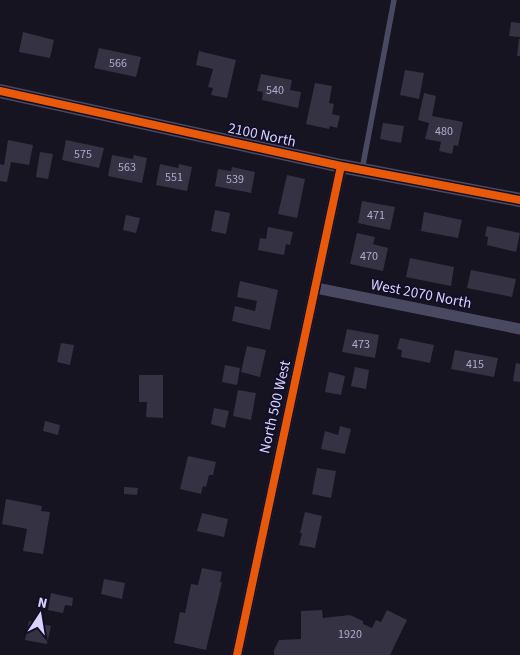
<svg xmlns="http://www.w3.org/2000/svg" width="520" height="655" viewBox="0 0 520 655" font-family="'Source Sans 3',sans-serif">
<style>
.building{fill:#343243}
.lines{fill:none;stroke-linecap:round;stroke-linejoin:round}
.service{stroke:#4a4962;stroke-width:5.5}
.minor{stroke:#4a4962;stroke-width:11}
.tertiary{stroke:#4a4962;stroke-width:14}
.cycleway-casing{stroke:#130f26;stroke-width:11}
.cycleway{stroke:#e8590c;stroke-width:8}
.labels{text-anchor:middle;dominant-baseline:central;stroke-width:4;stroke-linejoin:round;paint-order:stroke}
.number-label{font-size:12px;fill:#b0acd0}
.street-label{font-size:15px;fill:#d9d4ff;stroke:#130f26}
</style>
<rect width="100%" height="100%" fill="#161421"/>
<path class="building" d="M511,22L520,23V37L509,36Z
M23,32L54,40L50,58L19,52Z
M519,39H520V56H517Z
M99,48L141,57L136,77L94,68Z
M199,51L236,60L227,98L211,95L213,88L208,87L213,69L196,65Z
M405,70L424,73L419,99L400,95Z
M261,74L292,80L290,90L301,92L298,108L262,100L263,92L257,91Z
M315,83L332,86L329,103L334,104L332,114L340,116L337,128L330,126L329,129L306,124Z
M424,93L436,96L432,116L463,122L458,146L454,145L452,154L439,151L441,142L425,139L429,123L418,120Z
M383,123L404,126L401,143L380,139Z
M8,140L33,145L29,165L11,162L7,182L0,181V164L4,165Z
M66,140L104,148L99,168L62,160Z
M40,152L53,154L48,179L36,177Z
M112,155L133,159L134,155L147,158L142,183L108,176Z
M160,164L178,168L179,164L192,167L187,191L156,185Z
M232,167L255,172L251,193L215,186L218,169L231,171Z
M287,175L305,179L297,218L278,214Z
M362,201L395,207L390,230L358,223Z
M215,210L230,213L226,234L211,231Z
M424,212L462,220L458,238L421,231Z
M126,215L140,218L136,233L123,230Z
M487,226L520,233L516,252L487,245L488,237L485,236Z
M268,227L293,232L290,245L286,244L284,255L258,250L260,238L266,239Z
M357,233L375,237L373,244L388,248L383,271L350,264Z
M410,258L454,267L451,286L406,277Z
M471,270L516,279L512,297L467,288Z
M240,281L278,290L270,330L232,321L235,306L255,311L257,301L237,297Z
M347,329L379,335L375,358L342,352Z
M400,338L434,345L430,363L401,357L402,350L397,349Z
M61,343L74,345L70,365L57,362Z
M247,346L266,350L260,377L241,372Z
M455,350L498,358L494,377L451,369Z
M516,363L520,364V382L513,381Z
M225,365L240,368L237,385L222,382Z
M355,367L369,370L366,389L351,386Z
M329,372L345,376L341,395L325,392Z
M139,375H163V418L146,417L147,402H139Z
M238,390L256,393L251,420L233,416Z
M214,408L229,411L225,428L211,424Z
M45,421L60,425L58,435L43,431Z
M340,426L351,429L345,454L321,449L325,431L338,435Z
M188,456L216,462L213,475H209L206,487L203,486L201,494L180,489Z
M317,468L336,471L331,498L312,494Z
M124,487L138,488L137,495L124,494Z
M6,499L42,506L41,511L50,512L43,554L23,551L27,529L2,524Z
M305,512L322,516L315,548L299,545L302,533H300Z
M202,513L228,519L224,537L197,531Z
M202,568L222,572L220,582H222L206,650L174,643L180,612L185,613L191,584L198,585Z
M104,579L125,583L122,599L101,594Z
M51,593L73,598L72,606L65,605L63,613L48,610Z
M322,610L323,618L350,615L363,621V624L372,628L376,620L381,622L387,610L407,620L390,655H274V650L279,640L301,639V611Z
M29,621L51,626L47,644L25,640Z"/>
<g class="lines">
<path class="service" d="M362,170L394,0"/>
<path class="minor" d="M316,288L520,329
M237,655L341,166"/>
<path class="tertiary" d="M0,91L341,166L520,200"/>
<g class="cycleway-casing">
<path id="cycleway" d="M0,91L341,166L520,200
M237,655L341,166"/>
</g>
<use href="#cycleway" class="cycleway"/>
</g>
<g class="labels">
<g class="number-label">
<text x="118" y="63">566</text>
<text x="275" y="90">540</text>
<text x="444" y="131">480</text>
<text x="83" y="154">575</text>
<text x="127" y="167">563</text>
<text x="174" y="177">551</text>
<text x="235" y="179">539</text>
<text x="376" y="215">471</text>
<text x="369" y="256">470</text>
<text x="361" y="344">473</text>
<text x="475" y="364">415</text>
<text x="350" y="634">1920</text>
</g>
<g class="street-label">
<text transform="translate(262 135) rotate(12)">2100 North</text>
<text transform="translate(421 294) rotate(11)">West 2070 North</text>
<text transform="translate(275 407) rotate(-77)">North 500 West</text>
</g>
</g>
<g transform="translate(40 615) rotate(12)" stroke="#130f26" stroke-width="4" paint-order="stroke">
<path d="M0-4L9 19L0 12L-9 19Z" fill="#d9d4ff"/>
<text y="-8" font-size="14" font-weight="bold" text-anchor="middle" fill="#d9d4ff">N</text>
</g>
</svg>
